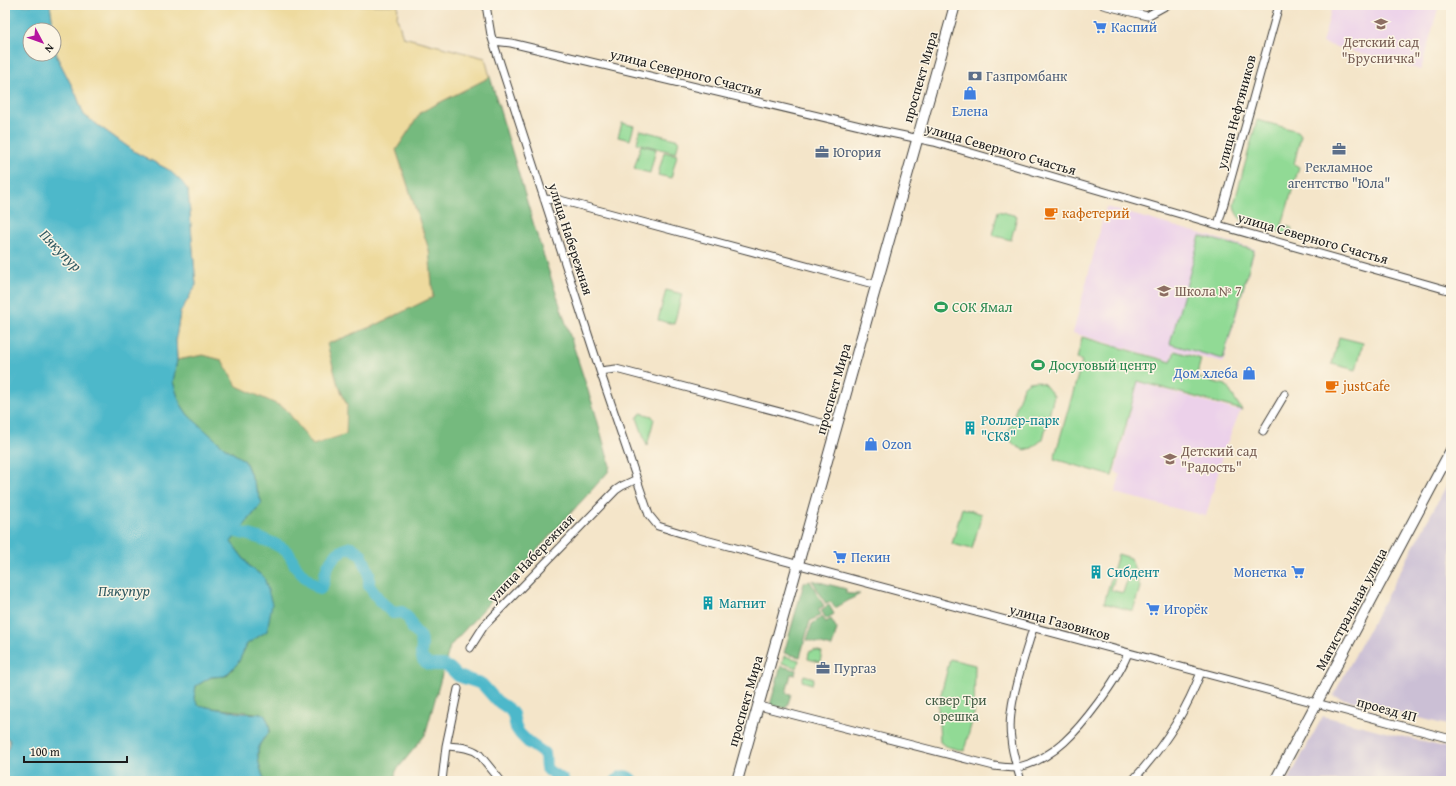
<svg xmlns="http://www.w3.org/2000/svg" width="1456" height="786" viewBox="0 0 1456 786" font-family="'Gentium Book Plus',serif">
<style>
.built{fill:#ecd1ea}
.industrial{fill:#cbbfd5}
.green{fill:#91da95;stroke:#567b58;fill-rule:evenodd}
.forest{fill:#74ba7e;stroke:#486b4d}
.sand{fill:#eeda9e;stroke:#857b5d}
.water{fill:#4db8ca;stroke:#346a73}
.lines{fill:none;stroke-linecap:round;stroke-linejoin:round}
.river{stroke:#4db8ca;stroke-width:12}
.street-casing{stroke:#3c3a36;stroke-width:9}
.secondary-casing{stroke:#3c3a36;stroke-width:12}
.street{stroke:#fff;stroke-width:7}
.secondary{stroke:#fff;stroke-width:10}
.labels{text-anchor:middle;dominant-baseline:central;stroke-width:3;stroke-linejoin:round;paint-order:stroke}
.shop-label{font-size:14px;fill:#366cbe;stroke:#fcf5e5;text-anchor:start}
.education-label{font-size:14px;fill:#785e54;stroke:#fcf5e5;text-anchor:start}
.street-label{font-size:14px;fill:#1c1c1c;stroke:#fcf5e5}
.service-label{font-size:14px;fill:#4e5e75;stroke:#fcf5e5;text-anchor:start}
.food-label{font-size:14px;fill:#c56008;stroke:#fcf5e5;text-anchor:start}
.leisure-label{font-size:14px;fill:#27864d;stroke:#fcf5e5;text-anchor:start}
.culture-label{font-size:14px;fill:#0d838f;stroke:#fcf5e5;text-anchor:start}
.park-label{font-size:14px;fill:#455e46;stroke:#fcf5e5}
.water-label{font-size:15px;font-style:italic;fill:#305a62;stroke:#fcf5e5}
</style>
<rect width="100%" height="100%" fill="#fcf5e5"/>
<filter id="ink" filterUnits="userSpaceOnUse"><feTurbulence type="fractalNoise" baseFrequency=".025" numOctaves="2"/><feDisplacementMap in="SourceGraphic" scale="8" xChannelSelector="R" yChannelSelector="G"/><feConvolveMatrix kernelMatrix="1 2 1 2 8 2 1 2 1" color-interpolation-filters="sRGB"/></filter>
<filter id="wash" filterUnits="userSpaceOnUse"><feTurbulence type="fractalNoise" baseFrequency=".012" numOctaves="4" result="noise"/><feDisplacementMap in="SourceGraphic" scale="16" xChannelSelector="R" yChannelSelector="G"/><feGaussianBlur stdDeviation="0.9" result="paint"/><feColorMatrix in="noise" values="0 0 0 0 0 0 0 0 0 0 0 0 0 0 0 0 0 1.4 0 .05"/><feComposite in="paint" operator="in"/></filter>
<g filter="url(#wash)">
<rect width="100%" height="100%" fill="#f4e5c9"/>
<path class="built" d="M1333,5H1439L1421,70L1322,43Z
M1106,207L1255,249L1223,363L1174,350L1171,361L1073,333Z
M1138,382L1235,410L1241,409L1225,448L1206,516L1115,493L1120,475L1115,471Z"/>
<path class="industrial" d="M1451,477V726L1333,696Z
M1323,716L1451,749V781H1288Z"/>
<path class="green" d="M1257,120L1298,131L1301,135L1294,164L1299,167L1282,225L1292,228L1290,235L1243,221C1237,216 1235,212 1234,204Z
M622,123L634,126L630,140L618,137Z
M640,130L679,140L676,153L637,143Z
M641,145L656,149L650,173L634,169Z
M664,152L677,155L671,178L658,175Z
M998,211L1017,216L1011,240L992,235Z
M1200,236L1254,250L1223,359L1170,344Z
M666,290L682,294L674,324L658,320Z
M1082,337L1171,362L1175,351L1201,359L1196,378L1226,385L1242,410L1138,381L1112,476L1054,459L1082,361L1077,359Z
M1339,337L1363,343L1356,370L1332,364Z
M1036,381L1044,384L1054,396L1043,439L1032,448L1025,450C1016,447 1010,443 1008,433L1023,387L1029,382Z
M641,413L652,416L654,419L647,446L637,418Z
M962,508L982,514L972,549L952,544Z
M1118,554L1131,558L1140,587L1133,611L1104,603ZM1117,570L1129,574L1123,593L1111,590Z
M814,650L822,652L820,662L808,659L809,652Z
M784,656L799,660L797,668L782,663Z
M950,659L975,665L974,714L964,751L945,746L940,742L938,706Z
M804,675L814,678L812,684L802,681Z"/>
<path class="forest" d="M490,77L535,229L595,412L610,466L608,472L450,646L425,735L396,771L394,781H265C261,772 257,760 258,750C262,732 278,738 264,714L212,708L198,705L194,698L196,686L211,677L226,676L238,663L247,644L267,631L264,577L250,567L231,542L262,503L245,461L224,447L203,429L188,415L180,403L173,382L177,360L203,355L222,360L237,386L285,408L313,445L347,405L337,382L327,344L378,324L433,297L429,250L396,150L421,112Z
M812,580L846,589V593L850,594H860L835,608L831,602L826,604Z
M810,581L824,606L818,609L821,615L810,621L800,657L784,653L804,583Z
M829,605L834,614L826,619L821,610Z
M822,617L826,622L831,619L837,629L832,647L807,640L812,624Z
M781,666L796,670L795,675L791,674L786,693L791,694L787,707L784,708L770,705Z"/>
<path class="sand" d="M50,5H398L397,18L403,37L485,58L490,77L421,112L396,150L429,250L433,297L378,324L327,344L337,382L347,405L346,434L313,445L285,408L237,386L222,360L203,355L177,360L176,338L180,313L196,285L188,190L169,170L135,152L84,115L76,94L57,57Z"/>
<path class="water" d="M5,5H50L54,30H30V54H54V31L57,57L76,94L84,115L135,152L169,170L182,182L188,190L196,285L180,313L176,338L177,360L173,382L180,403L188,415L224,447L245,461L262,503L231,542L250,567L264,577L272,604L267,631L247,644L238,663L225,676L211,677L196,686L194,698L198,705L212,708L242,713L264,714C278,737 262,732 258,750C257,760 261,772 265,781H5V751L8,749L10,740L5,736Z"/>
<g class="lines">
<path class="river" d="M223,529C239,532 279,541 289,554C292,558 294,564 297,568C303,576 311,583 320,589C326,582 323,579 326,571C331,557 338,551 351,547L361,554L369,573V586L381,602L393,613L402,612L409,619L413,629L419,635L422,644L421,654L423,660L428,664L432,665H443L450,668L458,676L482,684L497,701L509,709L513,714L516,728L520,734L529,743L545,754C546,758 545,763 546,767C549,774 559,775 564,781
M616,781C622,774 628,775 633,781"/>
</g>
</g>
<g filter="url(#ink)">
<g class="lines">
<g class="street-casing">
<path id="street" d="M486,5L491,35L600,371L649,515L658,526L687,535L1451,739
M1103,5L1147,16L1167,5
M493,41L511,43L881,131L934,142L1218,225L1451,291
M544,199L560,200L877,285
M1218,225L1279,5
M600,371L616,369L837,427
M1263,431L1285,394
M470,648L484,626L616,490L622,486L637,479
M759,706L994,766C1002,767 1011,769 1019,767C1054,759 1078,730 1098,703C1110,687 1121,671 1128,653
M446,746C458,747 470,747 479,754L501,781
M442,781L446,746L458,689
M1021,781C1017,767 1012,753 1011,739C1006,706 1024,660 1033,628
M1132,781C1161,750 1186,712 1201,672"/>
</g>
<g class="secondary-casing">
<path id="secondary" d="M737,781L955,5
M1275,781L1451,450"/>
</g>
<use href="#street" class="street"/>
<use href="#secondary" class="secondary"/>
</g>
</g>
<defs>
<g id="school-bare" transform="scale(1.08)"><path d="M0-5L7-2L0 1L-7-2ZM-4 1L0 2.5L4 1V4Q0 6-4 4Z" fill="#8d6e63" stroke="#fcf5e5" stroke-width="2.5" paint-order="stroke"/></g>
<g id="supermarket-bare" transform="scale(1.08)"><path d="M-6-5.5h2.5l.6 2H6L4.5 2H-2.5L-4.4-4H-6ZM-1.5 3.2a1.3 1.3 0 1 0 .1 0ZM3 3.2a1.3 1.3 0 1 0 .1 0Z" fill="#3f7fe0" stroke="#fcf5e5" stroke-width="2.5" paint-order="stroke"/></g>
<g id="bank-bare" transform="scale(1.08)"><path d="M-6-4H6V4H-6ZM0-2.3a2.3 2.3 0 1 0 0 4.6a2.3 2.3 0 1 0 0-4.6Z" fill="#5c6f8a" stroke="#fcf5e5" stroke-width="2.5" paint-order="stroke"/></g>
<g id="shop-bare" transform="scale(1.08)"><path d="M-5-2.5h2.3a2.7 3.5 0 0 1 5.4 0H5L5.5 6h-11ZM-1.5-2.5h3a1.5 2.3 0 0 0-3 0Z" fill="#3f7fe0" stroke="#fcf5e5" stroke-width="2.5" paint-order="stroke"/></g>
<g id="office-bare" transform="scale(1.08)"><path d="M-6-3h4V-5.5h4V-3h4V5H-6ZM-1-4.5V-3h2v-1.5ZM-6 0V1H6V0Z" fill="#5c6f8a" stroke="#fcf5e5" stroke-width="2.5" paint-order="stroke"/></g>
<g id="cafe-bare" transform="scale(1.08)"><path d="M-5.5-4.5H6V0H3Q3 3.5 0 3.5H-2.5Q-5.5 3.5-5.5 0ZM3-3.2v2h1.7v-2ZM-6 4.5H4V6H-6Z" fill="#e8710a" stroke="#fcf5e5" stroke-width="2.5" paint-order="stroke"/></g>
<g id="stadium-bare" transform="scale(1.08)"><path d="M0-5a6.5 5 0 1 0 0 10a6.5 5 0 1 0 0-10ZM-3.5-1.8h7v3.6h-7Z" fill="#2e9e5b" stroke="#fcf5e5" stroke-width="2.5" paint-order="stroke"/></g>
<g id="building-bare" transform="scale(1.08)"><path d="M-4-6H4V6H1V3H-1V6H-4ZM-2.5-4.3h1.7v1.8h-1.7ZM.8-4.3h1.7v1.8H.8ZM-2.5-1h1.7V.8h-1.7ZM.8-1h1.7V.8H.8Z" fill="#0f9aa8" stroke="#fcf5e5" stroke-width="2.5" paint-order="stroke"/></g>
</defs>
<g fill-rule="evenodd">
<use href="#school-bare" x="1381" y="24"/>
<use href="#supermarket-bare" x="1100" y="27"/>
<use href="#bank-bare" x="975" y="76"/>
<use href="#shop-bare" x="970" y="93"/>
<use href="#office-bare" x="1339" y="149"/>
<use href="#office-bare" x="822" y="152"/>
<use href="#cafe-bare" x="1051" y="213"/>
<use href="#school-bare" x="1164" y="291"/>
<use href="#stadium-bare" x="941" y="307"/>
<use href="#stadium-bare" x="1038" y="365"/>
<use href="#shop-bare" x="1249" y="373"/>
<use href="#cafe-bare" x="1332" y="386"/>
<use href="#building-bare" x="970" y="428"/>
<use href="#shop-bare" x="871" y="444"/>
<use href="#school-bare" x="1170" y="459"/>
<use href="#supermarket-bare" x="840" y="557"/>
<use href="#building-bare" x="1096" y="572"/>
<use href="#supermarket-bare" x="1298" y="572"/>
<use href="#building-bare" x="708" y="603"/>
<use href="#supermarket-bare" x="1153" y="609"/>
<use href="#office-bare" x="823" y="668"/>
</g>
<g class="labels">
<g class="shop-label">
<text x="1111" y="27">Каспий</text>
<text x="970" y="111" text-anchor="middle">Елена</text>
<text x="1238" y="373" text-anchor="end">Дом хлеба</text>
<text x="882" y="444">Ozon</text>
<text x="851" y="557">Пекин</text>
<text x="1287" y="572" text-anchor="end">Монетка</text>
<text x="1164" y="609">Игорёк</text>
</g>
<g class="education-label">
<text x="1381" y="42" text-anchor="middle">Детский сад<tspan x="1381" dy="16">"Брусничка"</tspan></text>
<text x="1175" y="291">Школа № 7</text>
<text x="1181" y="451">Детский сад<tspan x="1181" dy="16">"Радость"</tspan></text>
</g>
<g class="street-label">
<text transform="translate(686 72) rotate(14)">улица Северного Счастья</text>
<text transform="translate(920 77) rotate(-74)">проспект Мира</text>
<text transform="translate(1236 112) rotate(-75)">улица Нефтяников</text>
<text transform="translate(1001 149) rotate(16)">улица Северного Счастья</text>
<text transform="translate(1313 238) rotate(16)">улица Северного Счастья</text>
<text transform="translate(571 239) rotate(72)">улица Набережная</text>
<text transform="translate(833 389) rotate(-74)">проспект Мира</text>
<text transform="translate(531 558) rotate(-46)">улица Набережная</text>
<text transform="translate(1351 609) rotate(-62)">Магистральная улица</text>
<text transform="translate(1060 622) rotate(15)">улица Газовиков</text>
<text transform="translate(745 701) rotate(-74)">проспект Мира</text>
<text transform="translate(1387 709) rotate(15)">проезд 4П</text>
</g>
<g class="service-label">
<text x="986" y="76">Газпромбанк</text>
<text x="833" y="152">Югория</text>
<text x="1339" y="167" text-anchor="middle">Рекламное<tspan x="1339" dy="16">агентство "Юла"</tspan></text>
<text x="834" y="668">Пургаз</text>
</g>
<g class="food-label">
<text x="1062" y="213">кафетерий</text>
<text x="1343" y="386">justCafe</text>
</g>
<g class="leisure-label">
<text x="952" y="307">СОК Ямал</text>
<text x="1049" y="365">Досуговый центр</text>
</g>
<g class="culture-label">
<text x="981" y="420">Роллер-парк<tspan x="981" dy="16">"СК8"</tspan></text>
<text x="1107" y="572">Сибдент</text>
<text x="719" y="603">Магнит</text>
</g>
<g class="park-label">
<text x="956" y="700">сквер Три<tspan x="956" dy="16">орешка</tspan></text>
</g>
<g class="water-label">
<text transform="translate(61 250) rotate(45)">Пякупур</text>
<text x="124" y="590">Пякупур</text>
</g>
</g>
<rect width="1456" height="786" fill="none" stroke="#fcf5e5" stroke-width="20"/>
<g transform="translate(42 42) rotate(131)"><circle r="19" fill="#fcf5e5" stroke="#a29e95"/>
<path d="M0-3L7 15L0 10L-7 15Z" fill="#b5179e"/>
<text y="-6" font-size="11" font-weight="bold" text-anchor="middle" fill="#1c1c1c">N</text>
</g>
<path d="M24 756v6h103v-6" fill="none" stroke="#1c1c1c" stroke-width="2"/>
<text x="30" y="756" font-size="12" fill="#1c1c1c" stroke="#fcf5e5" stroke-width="3" paint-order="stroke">100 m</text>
</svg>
